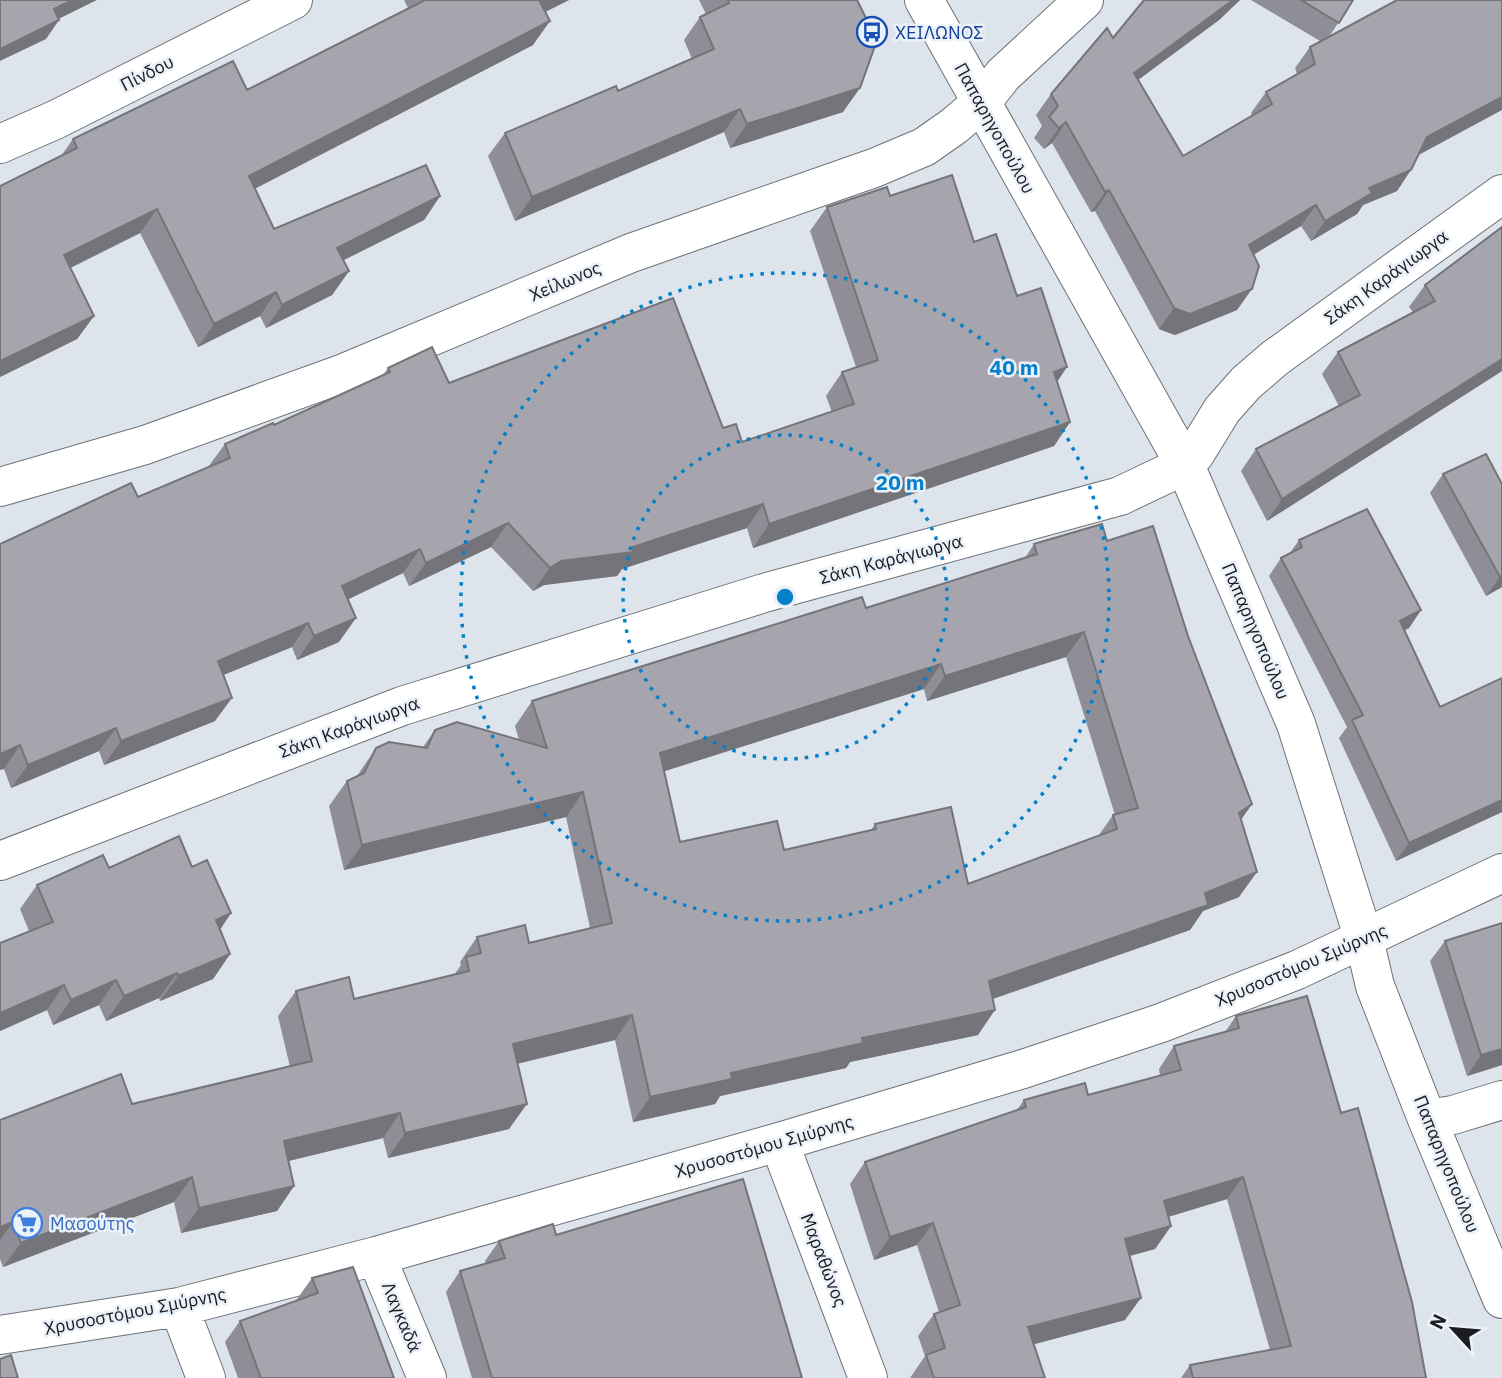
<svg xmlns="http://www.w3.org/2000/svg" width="1502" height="1378" viewBox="0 0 1502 1378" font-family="'IBM Plex Sans',sans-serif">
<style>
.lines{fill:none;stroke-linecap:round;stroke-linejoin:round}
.minor-casing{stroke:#6c7177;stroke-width:40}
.minor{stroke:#fff;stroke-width:38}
.wall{fill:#8f8e96;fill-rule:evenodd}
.shaded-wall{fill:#74747a}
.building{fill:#a6a5ae;stroke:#74747a;stroke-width:2;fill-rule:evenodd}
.ring{fill:none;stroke:#0681c9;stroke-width:3.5;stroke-dasharray:3.5 7}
.labels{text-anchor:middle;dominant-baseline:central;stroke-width:5;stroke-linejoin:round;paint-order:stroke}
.transit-label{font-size:18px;fill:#164399;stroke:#ebf1f9;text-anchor:start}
.street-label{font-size:18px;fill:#1a1c1f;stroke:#ebf1f9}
.shop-label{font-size:18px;fill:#366cbe;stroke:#ebf1f9;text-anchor:start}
.centre{fill:#0681c9;stroke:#ebf1f9;stroke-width:3.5}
.ring-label{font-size:21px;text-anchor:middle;font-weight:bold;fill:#0681c9;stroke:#ebf1f9;stroke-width:5;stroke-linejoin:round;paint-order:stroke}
</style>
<rect width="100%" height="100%" fill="#dee4eb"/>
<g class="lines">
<g class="minor-casing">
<path id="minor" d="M924,0L1185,465L1296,724L1364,939L1375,986L1427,1119L1502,1299
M0,144L55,120L293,0
M0,487L145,445L344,373L631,253L874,168L924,147L954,126L981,103L1003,75L1084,0
M0,861L402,706L764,593L1120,496L1185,465L1195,454L1222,410L1246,383L1275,358L1502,194
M1427,1119L1453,1115L1502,1100
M779,1142L868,1378
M376,1256L427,1378
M179,1307L206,1378
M0,1335L179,1307L376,1256L779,1142L1023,1069L1161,1023L1297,970L1502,873"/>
</g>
<use href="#minor" class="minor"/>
</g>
<path class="wall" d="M404,0H569L545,12L533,45L255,188L274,229L440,196L424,220L343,260L349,271L332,295L266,328L260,316L198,347L140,233L70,268L94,316L77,339L0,377V186L61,156L73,139L247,90L408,8Z
M699,0H857L843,112L730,148L724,132L515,221L488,156L505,133L618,91L692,59L684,40L700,17L706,14Z
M1144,0H1240L1219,20L1138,80L1183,156L1252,115L1251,113L1266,92L1297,74L1295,68L1310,47L1320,41L1251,0H1353L1329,37L1419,155L1397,191L1363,205L1357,214L1311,241L1301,226L1254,254L1237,310L1175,335L1159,329L1095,211L1091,212L1052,143L1044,149L1034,138L1042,126L1036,115L1051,94L1113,38Z
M890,196L974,242L1017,296L1057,382L1070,422L1054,446L753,548L747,528L622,569L617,576L544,585L533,591L491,547L409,586L403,573L348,599L339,642L297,660L292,647L223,675L215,721L104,765L99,751L11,788L4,769L138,497L208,467L225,444L274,425L383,375L388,368L449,383L723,428L742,442L832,412L826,396L842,372L856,367L810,231L827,207Z
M1502,227V371L1267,521L1241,471L1256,449L1339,406L1322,374L1338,352L1413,312L1409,307L1425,285Z
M1443,474L1502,484V587L1486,596L1430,493Z
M1299,540L1421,610L1409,628L1404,630L1440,707L1502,812L1396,861L1339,738L1347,727L1269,576L1281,558L1290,553Z
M1107,541L1188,636L1252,804L1241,820L1239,897L1203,911L1190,930L993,999L978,1035L850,1062L846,1068L720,1096L715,1104L633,1122L615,1040L517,1064L509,1129L388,1158L383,1138L289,1161L294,1186L277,1211L181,1233L174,1202L3,1267L0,1259V1120L132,1104L290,1067L278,1016L296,991L354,999L454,975L461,965L460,962L477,937L529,943L590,928L566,817L344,870L329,806L347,781L357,776L376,748L423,747L435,730L519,740L515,726L532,701L866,608L1025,558L1034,544ZM1066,657L1115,815H1113L1099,835L968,884L875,824L871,830L784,850L680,842L664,771L924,689L927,701Z
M192,867L231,913L220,930L230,954L213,979L160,1001L159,998L106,1021L99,1005L53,1025L47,1010L0,1031V943L29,931L20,909L37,885L109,868Z
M1502,923V1065L1467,1076L1430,961L1445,941Z
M1236,1016L1341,1113L1426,1378H1181L1190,1365L1270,1350L1227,1199L1168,1217L1171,1226L1155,1249L1130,1256L1125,1320L1034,1344L1045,1378H910L925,1356L918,1336L934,1314L939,1312L917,1245L874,1260L850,1184L865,1162L1017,1110L1024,1100L1088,1095L1160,1076L1159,1069L1174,1046L1225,1032Z
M556,1235L802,1378H472L446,1292L460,1271L486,1264L485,1261L499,1241Z
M312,1278L394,1378H238L225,1342L240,1321L297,1300V1299Z"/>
<path class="shaded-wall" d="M72,0H97L40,28L54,9Z
M539,0H569L523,23Z
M1233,0H1240L1219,20L1119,94L1134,73Z
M59,20L46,39L0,61V49Z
M550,21L533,45L233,200L249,176Z
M860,88L843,112L730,148L747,124Z
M1502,97V110L1413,158L1427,137Z
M740,109L724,132L515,221L532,197Z
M1066,122L1052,143L1044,149L1059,128Z
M1411,170L1397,191L1363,205L1357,214L1311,241L1325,221L1369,188Z
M1109,190L1095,211L1091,212L1105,192Z
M440,196L424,220L320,272L337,248Z
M1316,205L1301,226L1235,266L1249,245Z
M157,209L140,233L48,279L64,255Z
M349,271L332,295L266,328L282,305Z
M1252,289L1237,310L1175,335L1159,329L1174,308Z
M276,292L260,316L198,347L214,324Z
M94,316L77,339L0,377V361Z
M1502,359V371L1267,521L1282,499Z
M1067,367L1051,391L1054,372Z
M1070,422L1054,446L753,548L769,524Z
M763,504L747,528L622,569L617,576L544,585L533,591L550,568L561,561L633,547Z
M508,523L491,547L409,586L426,563Z
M420,549L403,573L326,610L342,586Z
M1502,576V587L1486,596L1500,577Z
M1421,610L1409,628L1387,639L1400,621Z
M356,618L339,642L297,660L314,636Z
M308,623L292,647L201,684L218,661Z
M1084,632L1066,657L927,701L945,676Z
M941,664L924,689L643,778L660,753Z
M232,698L215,721L104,765L121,741Z
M116,728L99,751L11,788L28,765Z
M20,745L4,769L0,770V754Z
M583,792L566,817L344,870L362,845Z
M1502,800V812L1396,861L1409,843Z
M1252,804L1234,829L1239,813Z
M1257,872L1239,897L1203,911L1190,930L972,1006L989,981Z
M231,913L214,938L216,920Z
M230,954L213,979L160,1001L178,976Z
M177,973L159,998L106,1021L124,996Z
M116,980L99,1005L53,1025L71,1000Z
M64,985L47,1010L0,1031V1013Z
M995,1010L978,1035L850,1062L846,1068L720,1096L715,1104L633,1122L650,1097L731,1073L862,1038Z
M632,1015L615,1040L495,1069L513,1044Z
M1502,1049V1065L1467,1076L1481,1055Z
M527,1104L509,1129L388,1158L405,1133Z
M400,1113L383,1138L267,1166L284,1141Z
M192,1177L174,1202L3,1267L21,1243Z
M1243,1177L1227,1199L1148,1223L1164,1201Z
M294,1186L277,1211L181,1233L199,1208Z
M13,1222L0,1240V1227Z
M933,1223L917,1245L874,1260L890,1237Z
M1171,1226L1155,1249L1110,1261L1125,1239Z
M1141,1298L1125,1320L1012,1350L1028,1327Z"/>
<path class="building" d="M0,0H72L54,9L59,20L0,49Z
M425,0H539L550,21L249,176L274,229L426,165L440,196L337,248L349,271L282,305L276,292L214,324L157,209L64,255L94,316L0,361V186L77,148L73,139L233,61L247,90Z
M728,0H857L877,40L860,88L747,124L740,109L532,197L505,133L616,86L618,91L714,49L700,17L729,3Z
M1144,0H1233L1134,73L1183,156L1272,104L1266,92L1315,64L1310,47L1397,0H1502V97L1427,137L1411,170L1369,188L1372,193L1325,221L1316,205L1249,245L1259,266L1252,289L1190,314L1174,308L1109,190L1105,192L1066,122L1059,128L1049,117L1058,106L1051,94L1107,28L1113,38Z
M1301,0H1353L1339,23Z
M952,175L974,242L996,234L1017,296L1041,288L1067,367L1054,372L1070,422L769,524L763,504L633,547V552L561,561L550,568L508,523L426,563L420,549L342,586L356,618L314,636L308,623L218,661L232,698L121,741L116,728L28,765L20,745L0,754V544L131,483L138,497L230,458L225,444L273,423L274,425L390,372L388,368L432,347L449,383L673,298L723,428L736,424L742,442L854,404L842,372L878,360L827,207L887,187L890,196Z
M1502,227V359L1282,499L1256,449L1360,395L1338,352L1435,301L1425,285Z
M1486,454L1502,484V576L1500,577L1443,474Z
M1367,509L1421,610L1400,621L1440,707L1502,678V800L1409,843L1352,720L1363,715L1281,558L1302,547L1299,540Z
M1102,524L1107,541L1153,526L1188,636L1252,804L1239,813L1257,872L1205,893L1208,905L989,981L995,1010L862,1038L863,1043L731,1073L732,1079L650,1097L632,1015L513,1044L527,1104L405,1133L400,1113L284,1141L294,1186L199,1208L192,1177L21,1243L13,1222L0,1227V1120L121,1074L132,1104L312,1061L296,991L349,977L354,999L469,971L466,957L481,953L477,937L525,925L529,943L612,923L583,792L362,845L347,781L364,773L376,748L389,742L427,748L435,730L457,722L547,748L532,701L862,597L866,608L1037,554L1034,544ZM1084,632L1138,808L1113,815L1117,829L968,884L951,807L875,824L876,829L784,850L777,821L680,842L660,753L941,664L945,676Z
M179,836L192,867L207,860L231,913L216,920L230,954L178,976L177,973L124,996L116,980L71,1000L64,985L0,1013V943L53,922L37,885L103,855L109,868Z
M1502,923V1049L1481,1055L1445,941Z
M1307,996L1341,1113L1358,1108L1412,1302L1426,1378H1193L1190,1365L1291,1346L1243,1177L1164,1201L1171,1226L1125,1239L1141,1298L1028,1327L1045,1378H934L926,1355L945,1348L934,1314L960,1305L933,1223L890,1237L865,1162L1026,1107L1024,1100L1085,1083L1088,1095L1181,1070L1174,1046L1239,1028L1236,1016Z
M743,1179L802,1378H492L460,1271L505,1258L499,1241L553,1224L556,1235Z
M353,1267L394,1378H261L240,1321L318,1293L312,1278Z
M11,1355L18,1378H0V1359Z"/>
<g class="ring">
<circle cx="785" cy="597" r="162"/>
<circle cx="785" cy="597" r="324"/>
</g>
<defs>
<g id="bus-ring" transform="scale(1.575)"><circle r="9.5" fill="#ebf1f9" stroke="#1a4fb4" stroke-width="1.5"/><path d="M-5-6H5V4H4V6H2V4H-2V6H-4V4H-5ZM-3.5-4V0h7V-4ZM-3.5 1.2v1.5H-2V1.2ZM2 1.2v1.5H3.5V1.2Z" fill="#1a4fb4"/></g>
<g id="supermarket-ring" transform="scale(1.575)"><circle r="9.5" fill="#ebf1f9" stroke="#3f7fe0" stroke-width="1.5"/><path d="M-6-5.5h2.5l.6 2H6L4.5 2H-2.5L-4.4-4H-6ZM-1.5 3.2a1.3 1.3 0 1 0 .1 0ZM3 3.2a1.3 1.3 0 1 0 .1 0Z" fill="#3f7fe0"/></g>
</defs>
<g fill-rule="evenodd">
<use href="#bus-ring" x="872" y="32"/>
<use href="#supermarket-ring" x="27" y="1223"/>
</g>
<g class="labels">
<g class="transit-label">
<text x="895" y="32">ΧΕΙΛΩΝΟΣ</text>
</g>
<g class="street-label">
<text transform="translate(147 73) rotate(-27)">Πίνδου</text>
<text transform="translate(995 128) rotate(61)">Παπαρηγοπούλου</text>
<text transform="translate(1386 277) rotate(-36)">Σάκη Καράγιωργα</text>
<text transform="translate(565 281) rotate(-23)">Χείλωνος</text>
<text transform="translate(891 559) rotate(-15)">Σάκη Καράγιωργα</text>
<text transform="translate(1256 631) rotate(67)">Παπαρηγοπούλου</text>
<text transform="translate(349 727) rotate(-20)">Σάκη Καράγιωργα</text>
<text transform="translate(1301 965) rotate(-23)">Χρυσοστόμου Σμύρνης</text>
<text transform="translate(764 1146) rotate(-16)">Χρυσοστόμου Σμύρνης</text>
<text transform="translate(1447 1164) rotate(68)">Παπαρηγοπούλου</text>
<text transform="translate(824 1260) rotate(69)">Μαραθώνος</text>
<text transform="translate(135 1311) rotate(-11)">Χρυσοστόμου Σμύρνης</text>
<text transform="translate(402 1317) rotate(67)">Λαγκαδά</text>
</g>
<g class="shop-label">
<text x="50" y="1223">Μασούτης</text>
</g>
</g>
<circle cx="785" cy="597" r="10" class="centre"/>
<g class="ring-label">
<text x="1014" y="375">40 m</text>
<text x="900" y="490">20 m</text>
</g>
<g transform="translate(1453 1329) rotate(296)" stroke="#ebf1f9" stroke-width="5" paint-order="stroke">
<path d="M0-5L12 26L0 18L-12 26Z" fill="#1a1c1f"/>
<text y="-10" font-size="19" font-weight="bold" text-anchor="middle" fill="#1a1c1f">N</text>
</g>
</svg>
